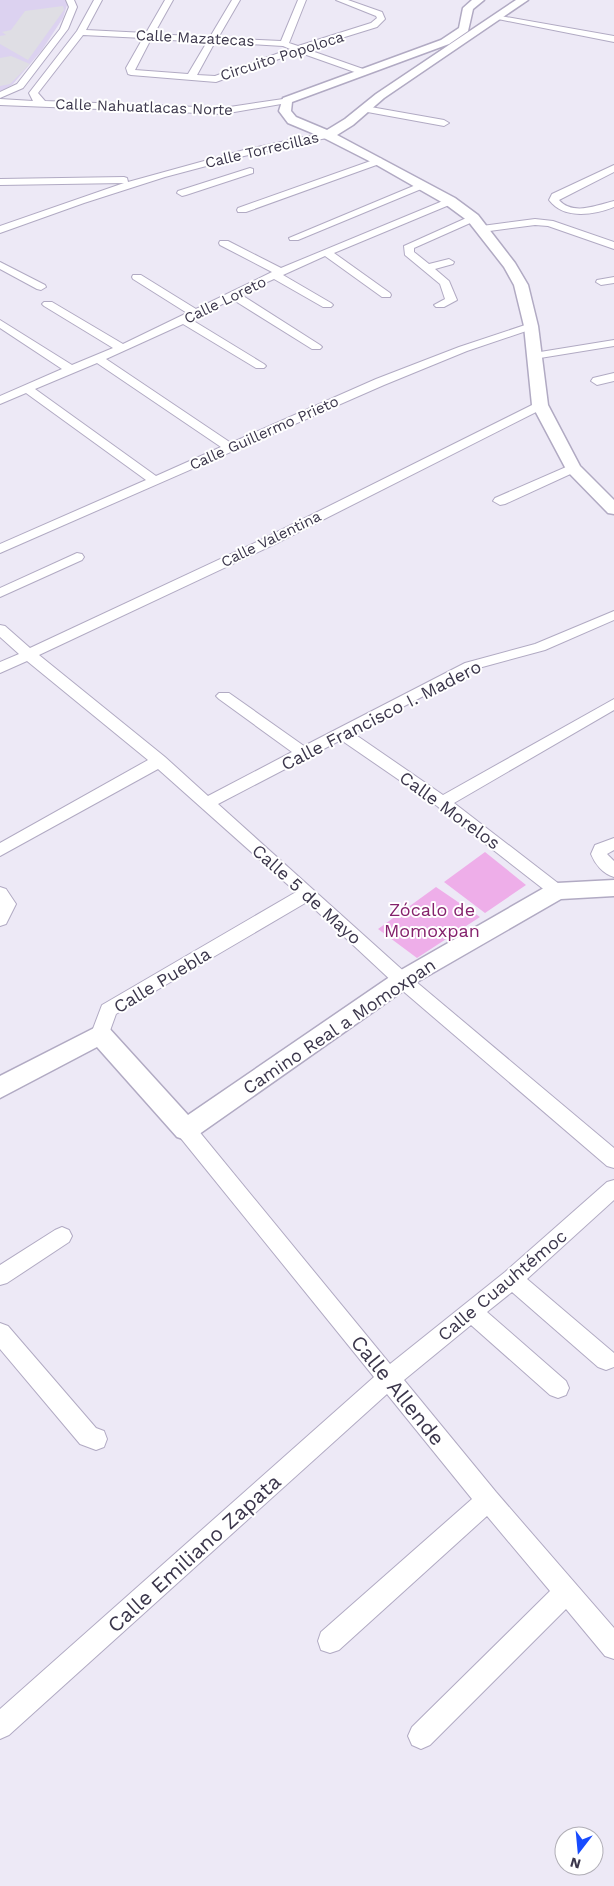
<svg xmlns="http://www.w3.org/2000/svg" width="614" height="1886" viewBox="0 0 614 1886" font-family="'Work Sans',sans-serif">
<style>
.education{fill:#dcd2f0}
.green{fill:#eeaee9}
.parking{fill:#dfdee4}
.lines{fill:none;stroke-linecap:round;stroke-linejoin:round}
.minor-casing{stroke:#b1aac3;stroke-width:2}
.tertiary-casing{stroke:#b1aac3;stroke-width:3}
.minor{fill:#fff;fill-rule:evenodd}
.tertiary{fill:#fff;fill-rule:evenodd}
.labels{text-anchor:middle;dominant-baseline:central;stroke-width:4;stroke-linejoin:round;paint-order:stroke}
.far-street-label{font-size:15px;fill:#3b364b;stroke:#fff}
.street-label{font-size:18px;fill:#3b364b;stroke:#fff}
.park-label{font-size:18px;fill:#84226c;stroke:#fff}
.near-street-label{font-size:21px;fill:#3b364b;stroke:#fff}
</style>
<rect width="100%" height="100%" fill="#ede9f6"/>
<path class="education" d="M0,0H67L68,2L63,18L42,50L13,84L0,93Z"/>
<path class="green" d="M485,852L526,885L485,913L444,882Z
M436,887L480,917L417,958L378,929Z"/>
<path class="parking" d="M63,6L64,10L28,60L0,44V36L6,35L2,32L11,30L25,11Z
M11,56L30,64L10,84L0,86V58Z"/>
<g class="lines">
<g class="minor-casing">
<path id="minor" d="M66,0H74L77,7L68,29L23,88L0,98V92L17,84L60,29L69,7Z
M94,0H102L86,30L146,33L165,0H173L154,34L210,37L232,0H240L218,38L281,41L298,0H306L289,43L298,46L371,23L377,18L376,16L336,0H348L382,12L385,19L377,27L306,49L366,70V74L363,75L298,52L216,82L131,75L128,74L126,68L143,38L83,35L38,93L45,101L223,108L290,98V102L287,103L223,114L0,105V99L33,101L29,93L77,31ZM151,39L207,42L188,74L135,70ZM215,42L283,46L290,49L215,76L197,75Z
M495,15L614,36V42L498,19H495Z
M365,106L444,120L449,123L444,126L362,111L360,109Z
M328,132L331,133V137L244,156L165,177L84,203L0,233V226L124,183L0,185V179L124,177L127,178L128,182L244,150Z
M379,158L382,159V163L246,212H238L237,210L238,208Z
M614,165V172L559,200C573,216 597,205 614,201V207C594,215 564,220 549,200L552,194Z
M250,168L253,169V173L186,195L182,196L177,193L178,191Z
M423,182L428,185L426,187L298,240H290L289,238Z
M450,198L454,199V203L334,253L390,293L391,295L390,297H382L325,256L283,275L331,303L333,305L331,307H323L274,279L240,294L320,345L322,347L320,349H312L232,299L192,320L264,364L266,366L264,368H256L183,324L106,359L231,443L376,379L459,347L531,323L535,324L537,326L535,328L467,351L384,385L0,553V544L146,480L26,393L0,404V396L62,369L0,328V320L72,365L113,348L44,306L42,304L44,302H52L123,344L187,313L133,279L132,277L133,275H141L196,309L272,272L220,245L219,243L220,241H228L281,268ZM97,363L221,447L156,476L35,389Z
M473,215L477,216V220L414,248V252L429,264L449,259L454,262L453,264L435,269L449,281L457,300L444,307H436L434,305L445,299L440,284L405,255L404,246Z
M535,219L553,221L614,242V249L548,226L535,225L482,232L477,229L482,226Z
M0,262L45,285L46,287L41,290L37,289L0,269Z
M614,277V283L601,285L596,282L597,280Z
M614,340V346L534,359L528,356L534,353Z
M614,373V381L597,385L591,381L593,378Z
M540,401L544,402L546,405L544,408L273,545L39,655L165,757L208,796L292,752L219,699L216,696L219,693H229L304,746L465,663L535,644L614,611V620L545,650L475,669L353,733L443,795L614,699V710L454,803L563,887L565,891L563,895L557,897L551,895L437,806L341,740L218,804L408,975L614,1148V1168L607,1166L396,985L307,902L116,1014L107,1039L100,1041L93,1039L91,1034L102,1005L296,892L158,769L0,856V843L148,760L27,661L0,673V662L19,654L0,637V625L5,626L30,648L263,539Z
M573,464L579,468L577,471L505,504L500,505L493,501L495,498Z
M77,553L82,554L84,557L82,560L0,597V588Z
M614,838V850L607,854L614,861V877C603,874 595,864 591,854L595,845Z
M0,887L6,889L16,904L6,924L0,926Z
M186,1122L193,1124L390,1364L505,1272L607,1182L614,1180V1200L527,1279L614,1353V1367L606,1370L598,1367L512,1292L487,1312L566,1381L569,1388L566,1395L558,1398L550,1395L471,1325L404,1380L496,1492L614,1628V1659L605,1656L566,1609L430,1745L421,1749L412,1745L408,1736L412,1727L550,1591L487,1516L339,1650L330,1653L321,1650L318,1641L321,1632L472,1499L387,1394L9,1735L0,1739V1709L374,1377L179,1136L176,1130L179,1124Z
M62,1227L69,1230L72,1236L69,1242L7,1283L0,1285V1265L55,1230Z
M0,1323L8,1326L96,1428L104,1431L107,1439L104,1447L96,1450L80,1444L0,1349Z"/>
</g>
<g class="tertiary-casing">
<path id="tertiary" d="M472,0H484L473,9L468,31L449,44L292,102L291,111L296,117L327,130L345,119L376,94L516,0H528L384,98L353,125L337,135L455,198L478,215L515,263L528,285L538,326L548,405L580,466L614,500V514L608,513L567,471L532,405L524,326L514,285L504,267L468,221L445,204L375,164L324,138L288,123L279,111L283,98L441,40L459,28L463,8Z
M614,880V896L561,899L410,986L195,1137L186,1140L177,1137L97,1047L0,1098V1076L100,1025L108,1027L188,1115L394,974L549,885L557,883Z"/>
</g>
<use href="#minor" class="minor"/>
<use href="#tertiary" class="tertiary"/>
</g>
<g class="labels">
<g class="far-street-label">
<text transform="translate(195 38) rotate(3)">Calle Mazatecas</text>
<text transform="translate(282 56) rotate(-18)">Circuito Popoloca</text>
<text transform="translate(144 107) rotate(2)">Calle Nahuatlacas Norte</text>
<text transform="translate(262 150) rotate(-13)">Calle Torrecillas</text>
<text transform="translate(225 300) rotate(-26)">Calle Loreto</text>
<text transform="translate(264 433) rotate(-24)">Calle Guillermo Prieto</text>
<text transform="translate(271 539) rotate(-26)">Calle Valentina</text>
</g>
<g class="street-label">
<text transform="translate(381 715) rotate(-27)">Calle Francisco I. Madero</text>
<text transform="translate(450 810) rotate(36)">Calle Morelos</text>
<text transform="translate(307 894) rotate(42)">Calle 5 de Mayo</text>
<text transform="translate(162 980) rotate(-31)">Calle Puebla</text>
<text transform="translate(339 1026) rotate(-34)">Camino Real a Momoxpan</text>
<text transform="translate(502 1285) rotate(-40)">Calle Cuauhtémoc</text>
</g>
<g class="park-label">
<text x="432" y="909">Zócalo de<tspan x="432" dy="21">Momoxpan</tspan></text>
</g>
<g class="near-street-label">
<text transform="translate(398 1390) rotate(51)">Calle Allende</text>
<text transform="translate(194 1553) rotate(-42)">Calle Emiliano Zapata</text>
</g>
</g>
<g transform="translate(579 1851) rotate(196)"><circle r="24" fill="#ffffff" stroke="#b1afb7"/>
<path d="M0-4L9 19L0 12L-9 19Z" fill="#174bff"/>
<text y="-8" font-size="14" font-weight="bold" text-anchor="middle" fill="#3b364b">N</text>
</g>
</svg>
